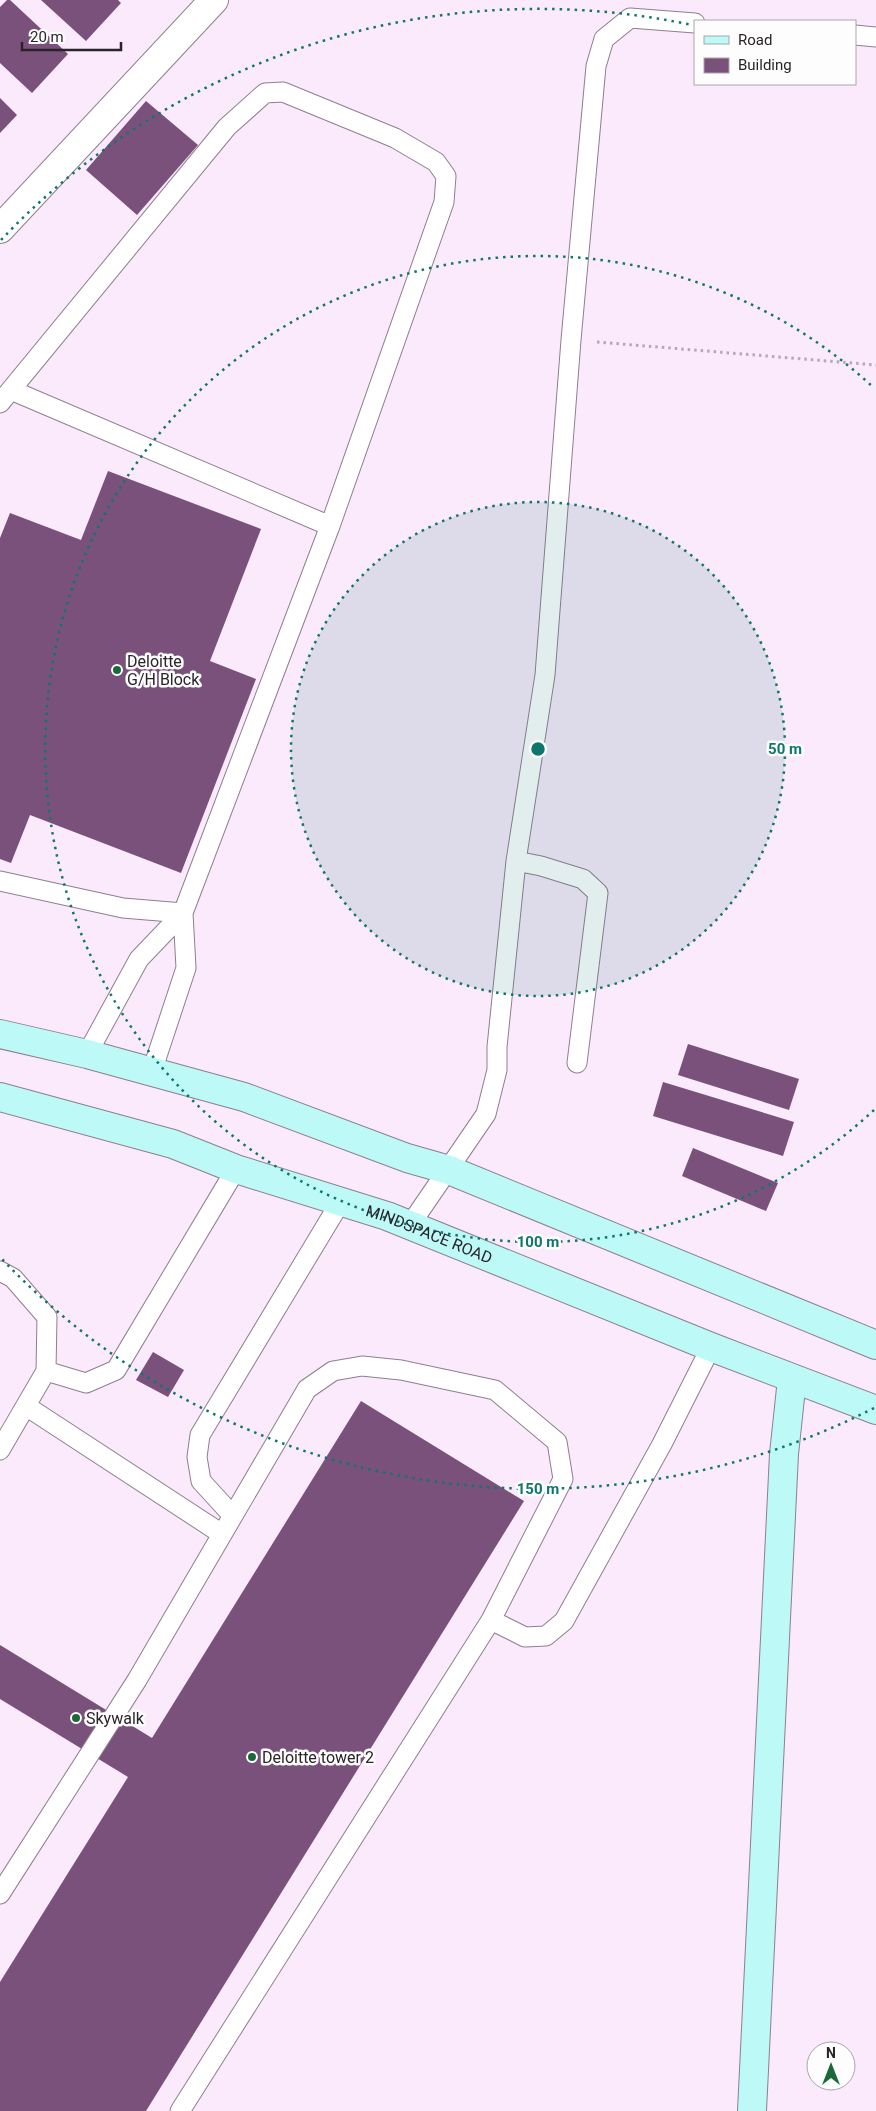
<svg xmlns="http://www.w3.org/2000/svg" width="876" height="2111" viewBox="0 0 876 2111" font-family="Roboto,sans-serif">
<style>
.building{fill:#79517b}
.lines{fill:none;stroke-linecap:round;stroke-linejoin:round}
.lane-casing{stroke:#8e7f8e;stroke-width:21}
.street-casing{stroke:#8e7f8e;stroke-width:30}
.secondary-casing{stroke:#8e7f8e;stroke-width:30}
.path{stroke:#b5a8b6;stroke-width:3;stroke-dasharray:2.5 4;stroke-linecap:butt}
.lane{stroke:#fff;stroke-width:19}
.street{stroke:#fff;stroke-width:28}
.secondary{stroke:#bcf9f7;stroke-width:28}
.ring{fill:none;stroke:#0f766e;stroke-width:2.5;stroke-dasharray:2.5 5}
.poi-dot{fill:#1a6939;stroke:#fdfdfd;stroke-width:2}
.labels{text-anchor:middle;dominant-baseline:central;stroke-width:5;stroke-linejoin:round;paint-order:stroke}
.poi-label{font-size:16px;fill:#2a242a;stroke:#fdfdfd;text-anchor:start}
.street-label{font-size:16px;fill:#2a242a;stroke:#fdfdfd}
.centre{fill:#0f766e;stroke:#fdfdfd;stroke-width:2.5}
.ring-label{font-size:15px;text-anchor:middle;font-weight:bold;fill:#0f766e;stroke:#fdfdfd;stroke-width:5;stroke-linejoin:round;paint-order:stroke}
</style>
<rect width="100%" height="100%" fill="#faeafb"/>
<path class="building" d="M7,0H10L68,54L32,93L0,63V7Z
M41,0H118L121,3L86,41Z
M0,98L17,115L0,133Z
M146,101L198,145L137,215L86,170Z
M108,471L261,529L210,661L256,679L181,873L30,815L11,863L0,859V538L10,513L81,540Z
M688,1044L799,1079L789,1110L678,1075Z
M663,1082L794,1122L783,1156L653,1116Z
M693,1148L778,1183L766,1211L682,1176Z
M153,1352L184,1370L168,1397L136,1380Z
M361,1401L524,1501L146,2111H0V1982L128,1777L0,1699V1645L152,1738Z"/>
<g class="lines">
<g class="lane-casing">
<path id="lane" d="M855,35L876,37
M11,390L330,526
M0,403L227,127L265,93L283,92L395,138L436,162L446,176L444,202L330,526L183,913L139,959L87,1054
M516,861L541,866L583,879L598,893L577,1063
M0,881L123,908L183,913
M152,1071L186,968L183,913
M410,1225L486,1114L497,1070V1047L516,861L545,675L571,340L596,66L604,39L630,18L695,23
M0,1271L13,1278L47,1317L46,1371L0,1450
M46,1371L86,1383L116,1370L236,1169
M26,1406L222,1534
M233,1516L201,1481L197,1457L200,1435L341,1201
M491,1620L525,1637L546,1636L564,1621L662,1444L711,1347
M0,1894L137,1680L307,1389L333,1371L362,1366L401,1370L495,1390L557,1442L563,1479L491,1620L180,2111"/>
</g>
<g class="street-casing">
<path id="street" d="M0,229L214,0"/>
</g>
<g class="secondary-casing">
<g id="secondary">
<path d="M0,1034L87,1054L244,1097L407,1158L449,1170L876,1345"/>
<path id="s1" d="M0,1097L173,1144L236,1169L387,1216L711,1347L876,1410"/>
<path d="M752,2111L784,1454L792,1379"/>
</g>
</g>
<path class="path" d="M597,342L876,365"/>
<use href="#lane" class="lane"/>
<use href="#street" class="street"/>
<use href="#secondary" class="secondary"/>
</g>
<circle cx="538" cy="749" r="247" fill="#0f766e" fill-opacity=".12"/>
<g class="ring">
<circle cx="538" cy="749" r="247"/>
<path d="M874 1110A493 493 0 1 1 874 388"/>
<path d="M874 1408A740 740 0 0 1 1 1258M1 240A740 740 0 0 1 692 25"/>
</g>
<g class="poi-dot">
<circle cx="117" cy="670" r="5"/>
<circle cx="76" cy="1718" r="5"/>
<circle cx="252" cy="1757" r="5"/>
</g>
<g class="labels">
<g class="poi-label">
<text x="127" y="661">Deloitte<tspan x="127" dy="18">G/H Block</tspan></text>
<text x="86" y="1718">Skywalk</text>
<text x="262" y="1757">Deloitte tower 2</text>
</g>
<g class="street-label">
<text stroke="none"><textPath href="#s1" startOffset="451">MINDSPACE ROAD</textPath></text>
</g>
</g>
<circle cx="538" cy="749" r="8" class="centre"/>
<g class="ring-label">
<text x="785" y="754">50 m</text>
<text x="538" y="1247">100 m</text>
<text x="538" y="1494">150 m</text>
</g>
<rect x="694" y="20" width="162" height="65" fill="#fdfdfd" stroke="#a9a6a9"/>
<rect x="704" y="36" width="25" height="8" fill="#bcf9f7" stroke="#a9a6a9"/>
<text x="738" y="45" font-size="15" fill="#2a242a">Road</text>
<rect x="704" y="58" width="25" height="15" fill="#79517b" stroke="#a9a6a9"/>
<text x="738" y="70" font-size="15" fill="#2a242a">Building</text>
<g transform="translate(831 2066)"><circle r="24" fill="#fdfdfd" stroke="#a9a6a9"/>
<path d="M0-4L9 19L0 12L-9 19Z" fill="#1a6939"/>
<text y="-8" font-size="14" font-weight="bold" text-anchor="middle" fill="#2a242a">N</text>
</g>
<path d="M22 42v8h99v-8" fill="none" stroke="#2a242a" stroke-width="2.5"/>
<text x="30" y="42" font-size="15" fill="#2a242a" stroke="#fdfdfd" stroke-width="4" paint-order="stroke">20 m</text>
</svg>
